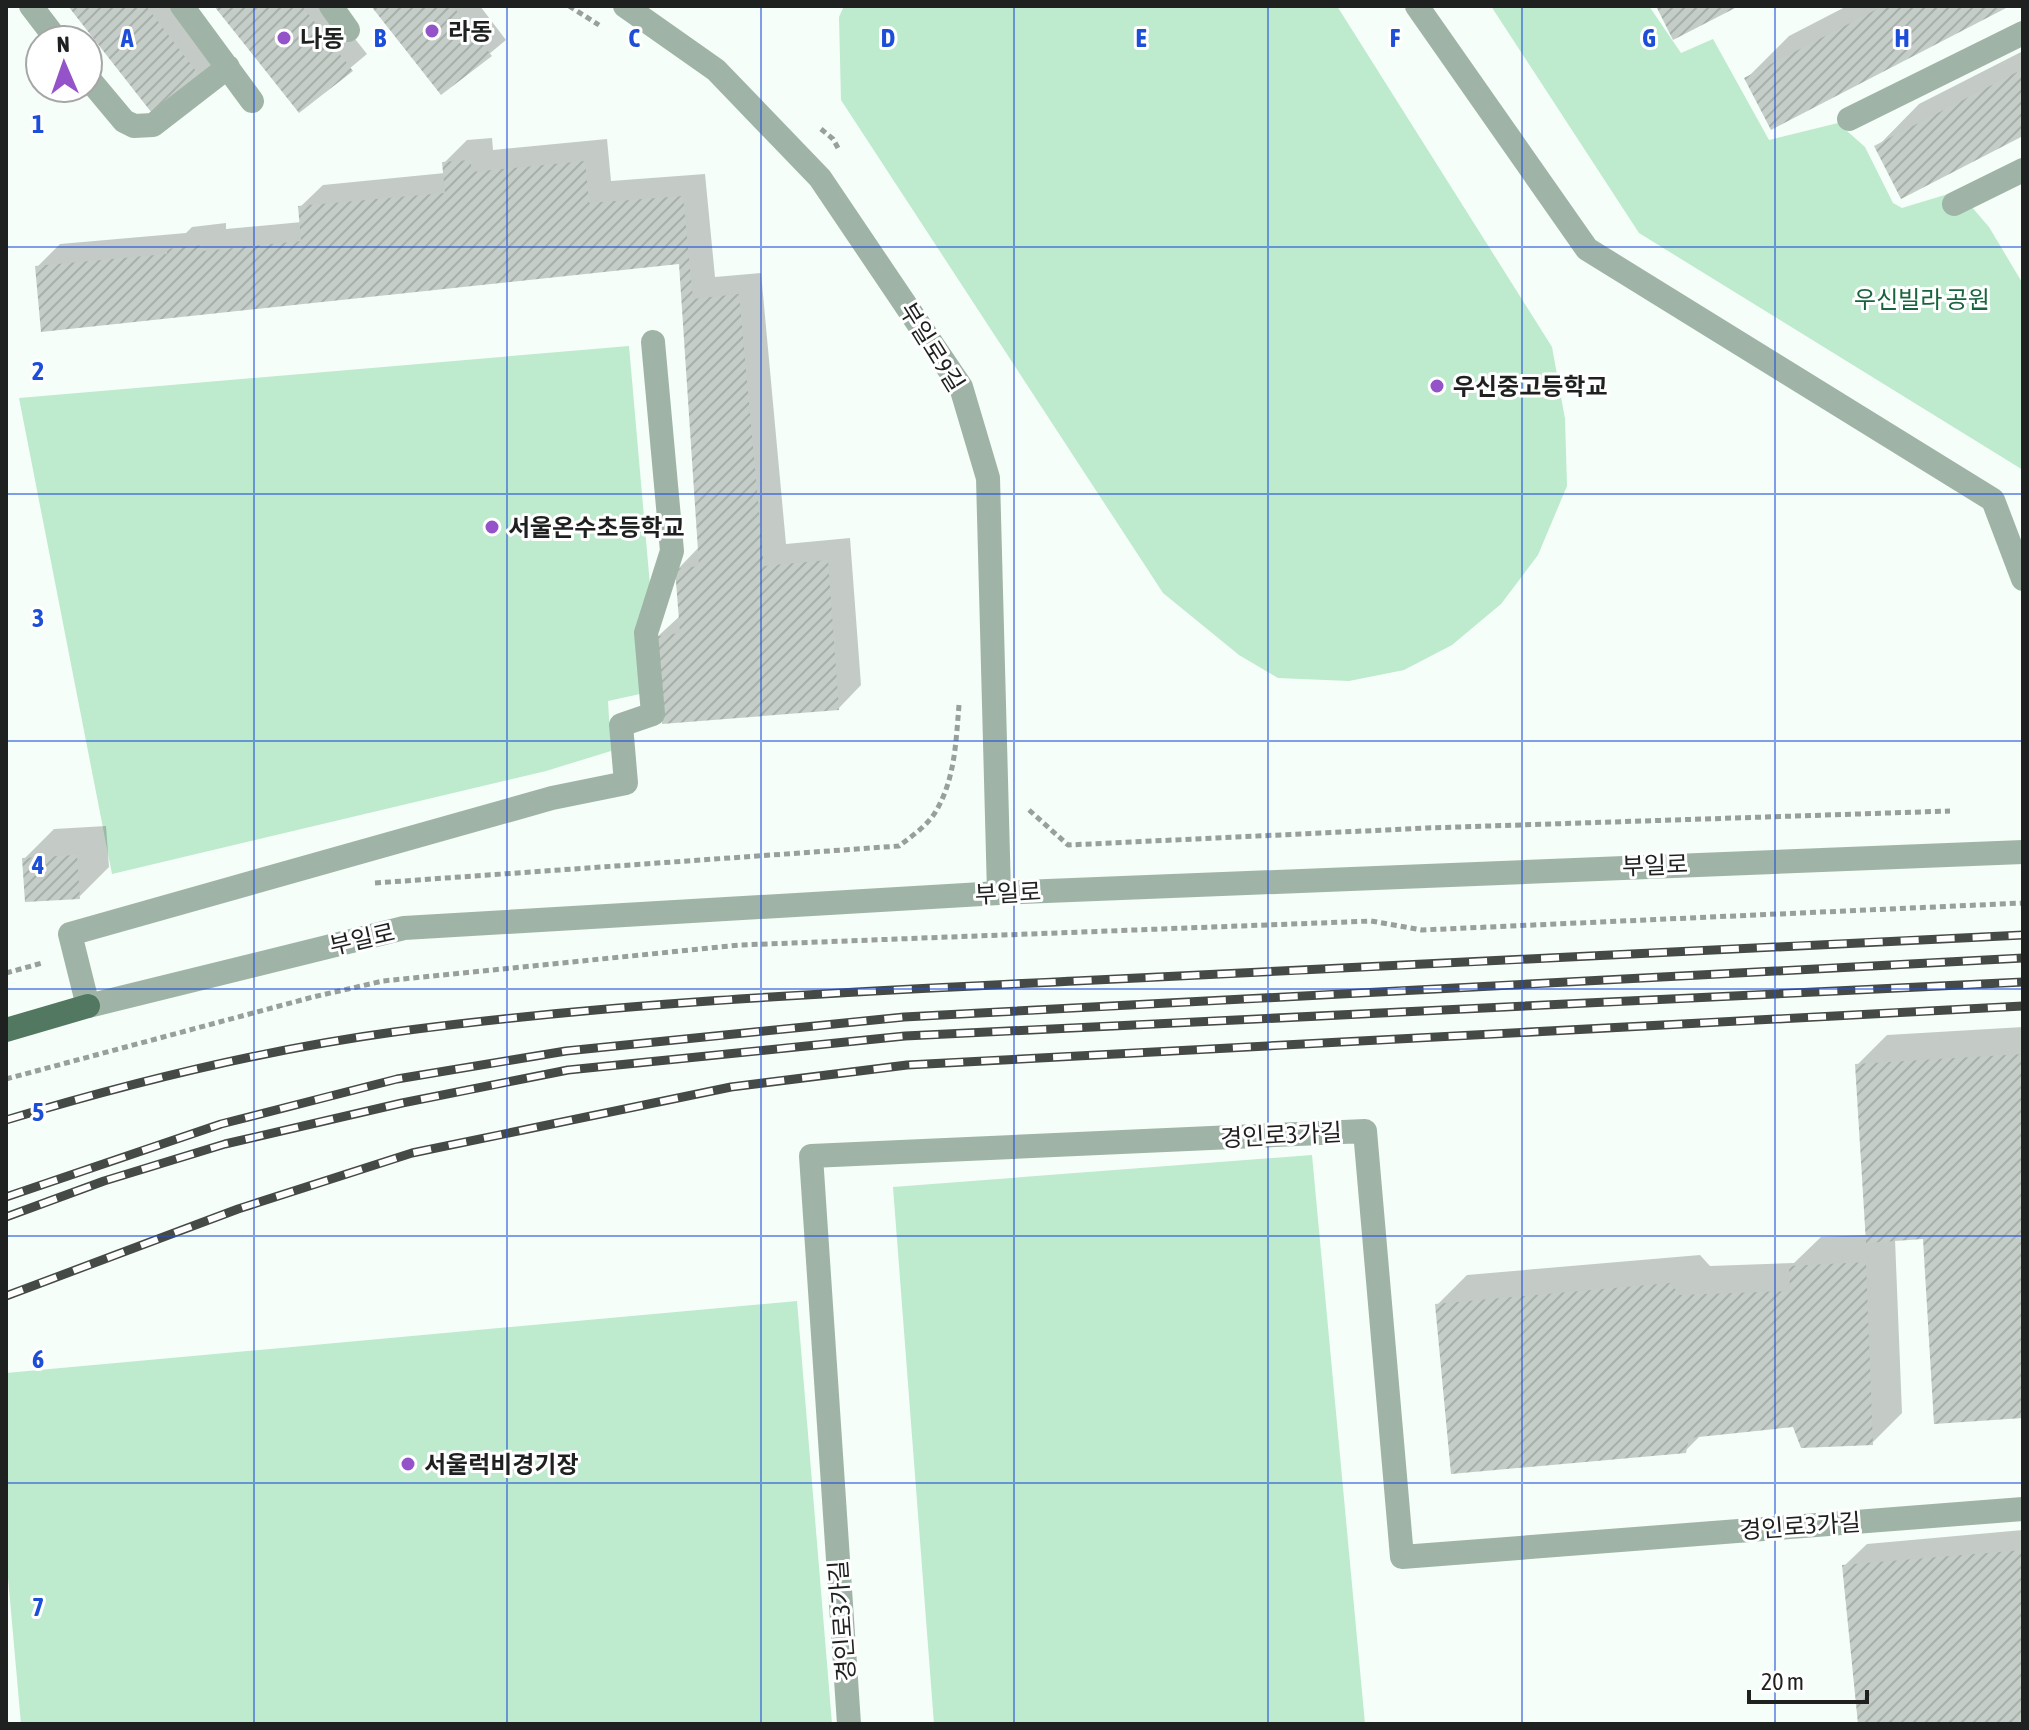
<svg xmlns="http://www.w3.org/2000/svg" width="2029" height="1730" viewBox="0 0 2029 1730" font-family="'Asap Condensed','Noto Sans KR',sans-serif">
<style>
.green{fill:#beeace}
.shadow{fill:#0003}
.building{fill:url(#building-hatch)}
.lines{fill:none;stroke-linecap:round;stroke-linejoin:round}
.path{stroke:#999f9b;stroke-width:5;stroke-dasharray:6 4;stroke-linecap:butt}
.minor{stroke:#9fb4a7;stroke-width:24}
.major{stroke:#527861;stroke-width:24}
.rail-casing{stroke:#454a47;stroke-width:9}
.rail{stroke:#fff;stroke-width:6;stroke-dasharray:18;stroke-linecap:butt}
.grid{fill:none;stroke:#1d4ed8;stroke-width:2;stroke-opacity:0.55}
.poi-dot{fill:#9453c8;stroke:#fff;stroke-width:3}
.labels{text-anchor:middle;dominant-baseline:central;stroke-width:6;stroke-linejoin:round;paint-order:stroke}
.poi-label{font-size:24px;font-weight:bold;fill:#1e211f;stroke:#fff;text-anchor:start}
.park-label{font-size:24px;fill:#17643f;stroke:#fff}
.street-label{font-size:24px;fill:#1e211f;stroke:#fff}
.grid-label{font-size:26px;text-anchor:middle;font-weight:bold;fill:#1d4ed8;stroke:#fff;stroke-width:6;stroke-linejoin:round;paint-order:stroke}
</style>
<defs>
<pattern id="building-hatch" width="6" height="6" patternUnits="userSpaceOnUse" patternTransform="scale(2)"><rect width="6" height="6" fill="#c4cdc7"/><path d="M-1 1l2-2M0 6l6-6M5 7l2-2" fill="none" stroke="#a8b0aa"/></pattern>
</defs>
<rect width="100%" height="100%" fill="#f5fef8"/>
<path class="green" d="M844,6H1337L1552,347L1565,419L1567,486L1538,555L1501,604L1452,645L1404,670L1349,681L1278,678L1239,655L1163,593L841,100L839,17Z
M1491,6H1649L1681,53L1713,39L1769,140L1838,123L1865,147L1893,203L1902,208L1958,191L1989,227L2023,284V470L1639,233Z
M629,346L651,597L638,618L640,694L608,701L611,751L546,771L112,874L19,398Z
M1312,1155L1365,1724H934L893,1187Z
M797,1301L832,1724H21L6,1555V1373Z"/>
<path class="shadow" d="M70,6H172L217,63L202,78Z
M217,6H329L367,54L300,110Z
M374,6H480L506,40L442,93Z
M1847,6H2006L1747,78L1789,36Z
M2023,51V133L1877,147L1919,104Z
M492,138L493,150L607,139L611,181L705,174L715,277L761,273L786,544L850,538L861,685L839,708L656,638L681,615L677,570L699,547L681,262L37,267L60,244L186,233L192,227L226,223V229L302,222L300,207L323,185L445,173L444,163L467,140Z
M106,826L109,867L79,897L24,859L54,829Z
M2023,1027V1416L1924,1237L1895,1239L1902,1413L1872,1443L1794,1425L1701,1435L1685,1451L1437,1305L1467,1275L1700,1255L1710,1266L1794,1263L1821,1237L1867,1235L1857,1065L1887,1035Z
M2023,1530V1724H1860L1844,1566L1867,1544Z"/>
<path class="building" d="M68,6H146L203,80L155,117Z
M214,6H302L353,71L299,113Z
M371,6H453L492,56L441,95Z
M1656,6H1739L1673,40Z
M1883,6H2010L1771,130L1744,78Z
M2023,69V136L1901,199L1874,146Z
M471,160V172L585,161L589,203L683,196L693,299L739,294L764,566L828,560L839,710L662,724L653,637L680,633L675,569L699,566L679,264L41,332L35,266L167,254V249L204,245V251L301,241L298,206L445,193L442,162Z
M77,855L80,899L25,902L22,858Z
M2023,1054V1418L1934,1424L1923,1239L1866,1243L1855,1064Z
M1866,1262L1873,1445L1801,1448L1793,1427L1689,1438L1686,1453L1451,1474L1435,1304L1670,1283L1680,1295L1790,1291L1789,1266Z
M2023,1550V1724H1858L1842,1565Z"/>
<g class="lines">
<path class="path" d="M569,6L599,25
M821,129L833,139L838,148
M1029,810L1068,845L1427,828L1950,811
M375,883L899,846C912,836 928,825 936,811C955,779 956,741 959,705
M6,973L42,963
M6,1079L313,997L383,981L740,945L1371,921L1422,930L2023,903"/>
<path class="minor" d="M31,6L57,40
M182,6L252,101
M331,6L348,30
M625,6L716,70L820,178L961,387L988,478L999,893
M1417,6L1587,249L1993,500L2023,579
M88,78L124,121L134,126L153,125L228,67
M1849,119L2023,33
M1954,204L2023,170
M653,342L672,551L646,633L653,714L621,725L626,783L552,798L70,934L88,1006L404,928L999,893L2023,852
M849,1724L811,1156L1365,1131L1402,1557L2023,1509"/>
<path class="major" d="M6,1030L88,1006"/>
<g class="rail-casing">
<path id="rail" d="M6,1120C133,1082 262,1050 394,1032C619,1002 848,992 1075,981C1391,966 1707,950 2023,935
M6,1197L221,1124L397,1079L566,1051L904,1017L2023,958
M6,1217L104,1181L225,1144L402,1103L568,1070L905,1036L2023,982
M6,1296L238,1209L412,1153L731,1087L907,1065L2023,1006"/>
</g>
<use href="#rail" class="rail"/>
</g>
<path class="grid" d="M254,6V1724M507,6V1724M761,6V1724M1014,6V1724M1268,6V1724M1522,6V1724M1775,6V1724M6,247H2023M6,494H2023M6,741H2023M6,989H2023M6,1236H2023M6,1483H2023"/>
<g class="poi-dot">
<circle cx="432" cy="31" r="8"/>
<circle cx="284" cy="38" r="8"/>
<circle cx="1437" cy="386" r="8"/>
<circle cx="492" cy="527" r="8"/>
<circle cx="408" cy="1464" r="8"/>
</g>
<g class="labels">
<g class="poi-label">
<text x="448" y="31">라동</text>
<text x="300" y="38">나동</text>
<text x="1453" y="386">우신중고등학교</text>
<text x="508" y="527">서울온수초등학교</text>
<text x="424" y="1464">서울럭비경기장</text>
</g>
<g class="park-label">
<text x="1922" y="299">우신빌라 공원</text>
</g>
<g class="street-label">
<text transform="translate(932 347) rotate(58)">부일로9길</text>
<text transform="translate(1655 865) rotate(-2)">부일로</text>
<text transform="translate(1008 893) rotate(-3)">부일로</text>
<text transform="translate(362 939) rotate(-13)">부일로</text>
<text transform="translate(1281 1135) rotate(-3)">경인로3가길</text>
<text transform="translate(1800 1526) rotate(-4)">경인로3가길</text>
<text transform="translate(842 1621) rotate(-94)">경인로3가길</text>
</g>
</g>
<g class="grid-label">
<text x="127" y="47">A</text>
<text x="380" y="47">B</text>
<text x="634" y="47">C</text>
<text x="888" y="47">D</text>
<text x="1141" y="47">E</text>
<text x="1395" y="47">F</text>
<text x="1649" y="47">G</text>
<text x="1902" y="47">H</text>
<text x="38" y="133">1</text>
<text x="38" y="380">2</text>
<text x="38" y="627">3</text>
<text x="38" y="874">4</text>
<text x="38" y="1121">5</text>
<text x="38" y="1368">6</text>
<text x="38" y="1616">7</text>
</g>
<rect width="2029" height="1730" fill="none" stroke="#1e211f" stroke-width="16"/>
<g transform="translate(64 64) rotate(358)"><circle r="38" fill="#ffffff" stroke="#a5a6a5" stroke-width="2"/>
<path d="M0-6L14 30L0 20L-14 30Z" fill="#9453c8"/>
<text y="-12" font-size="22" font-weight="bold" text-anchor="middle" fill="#1e211f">N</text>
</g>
<path d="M1749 1690v12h118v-12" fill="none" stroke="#1e211f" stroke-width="4"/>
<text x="1761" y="1690" font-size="24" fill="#1e211f" stroke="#ffffff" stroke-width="6" paint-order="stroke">20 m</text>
</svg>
